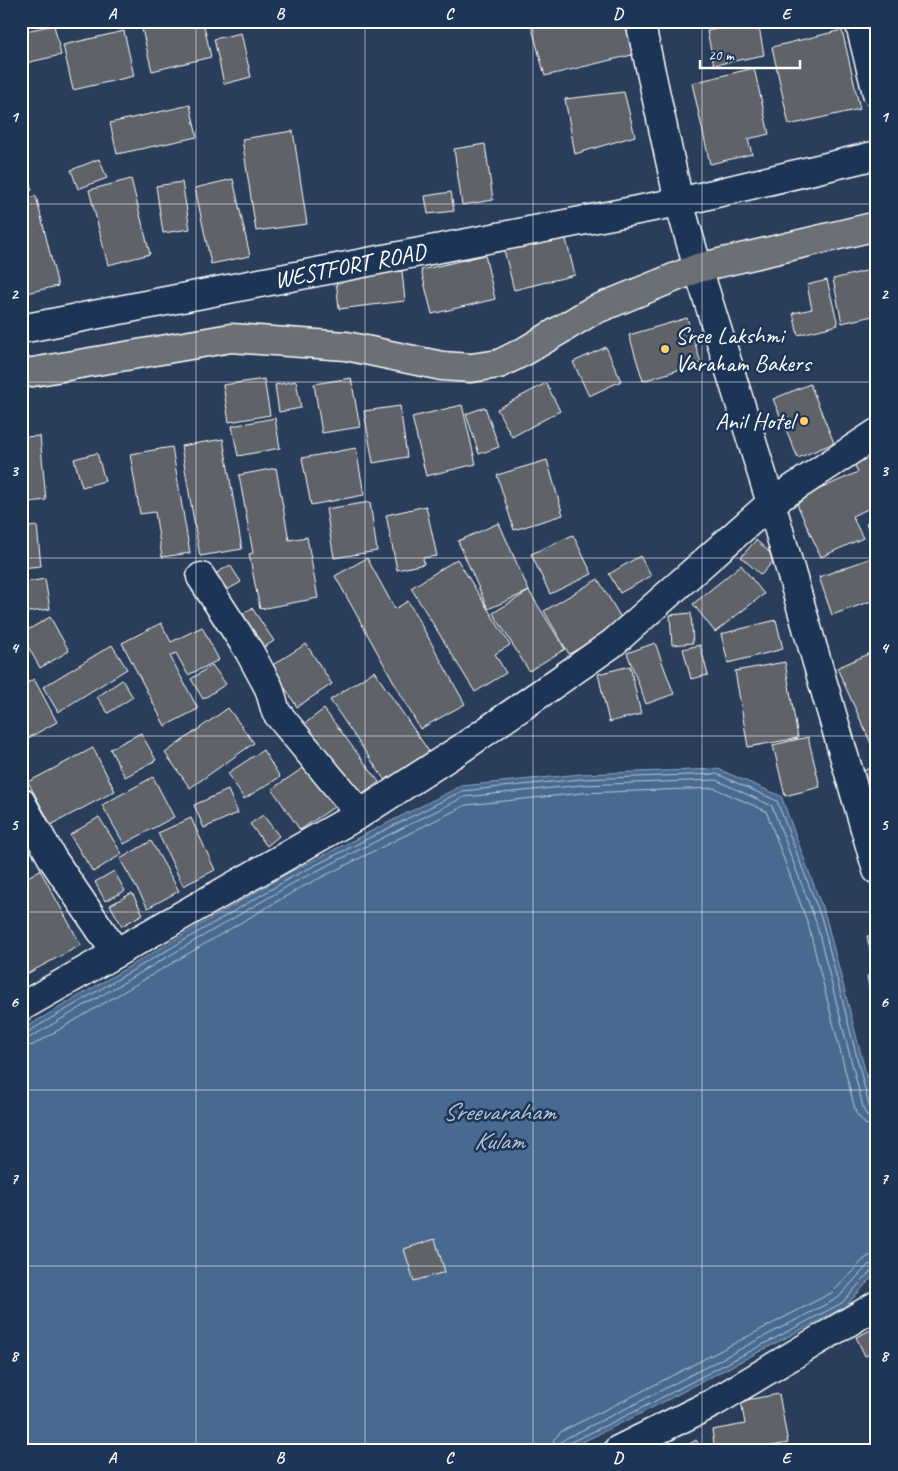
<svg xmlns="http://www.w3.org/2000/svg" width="898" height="1471" viewBox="0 0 898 1471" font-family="Caveat,sans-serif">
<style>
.water{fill:#4a6b90;stroke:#92a6bc}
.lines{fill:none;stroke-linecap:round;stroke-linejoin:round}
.shore{stroke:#b7c4d3;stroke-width:1}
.building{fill:#5e6469;stroke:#fff}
.minor-casing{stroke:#fff;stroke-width:31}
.secondary-casing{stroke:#fff;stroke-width:31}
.primary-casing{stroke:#fff;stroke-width:31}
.minor{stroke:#1d3557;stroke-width:28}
.secondary{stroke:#1d3557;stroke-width:28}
.primary{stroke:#6a7074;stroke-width:28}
.grid{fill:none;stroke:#fff;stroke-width:1;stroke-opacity:0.55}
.poi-dot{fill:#ffd166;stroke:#1d3557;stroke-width:2}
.labels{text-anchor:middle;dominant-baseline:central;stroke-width:5;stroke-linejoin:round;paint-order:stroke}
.street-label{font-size:24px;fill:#fff;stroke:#1d3557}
.poi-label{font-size:24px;fill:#fff;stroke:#1d3557;text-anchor:start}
.water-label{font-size:25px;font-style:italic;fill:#b7c4d3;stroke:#1d3557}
.neatline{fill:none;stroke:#fff;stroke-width:2}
.grid-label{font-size:16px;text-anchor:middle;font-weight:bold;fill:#fff}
</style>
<rect width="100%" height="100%" fill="#2a3e5b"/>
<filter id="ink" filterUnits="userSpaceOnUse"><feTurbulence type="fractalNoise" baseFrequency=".02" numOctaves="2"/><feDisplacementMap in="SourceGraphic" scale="10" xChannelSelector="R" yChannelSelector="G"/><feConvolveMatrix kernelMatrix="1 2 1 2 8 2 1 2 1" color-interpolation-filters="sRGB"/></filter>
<g filter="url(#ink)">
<path class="water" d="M718,769L781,796L826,918L877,1117V1272L845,1307L642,1413L566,1450H21V1030L290,872L461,786L581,774Z"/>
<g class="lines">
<path class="shore" d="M21,1034L26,1033L292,877L462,791L581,779L717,774L777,801L822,920L870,1109L872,1112L877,1113
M21,1040L29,1038L295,882L464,797L582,785L716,780L772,806L816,922L864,1111L869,1118L877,1120
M21,1047L33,1045L298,889L466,805L582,793L714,788L766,811L808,924L856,1113L865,1124L877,1127
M552,1450L554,1439L562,1431L633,1396L833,1292L863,1260L869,1256L877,1255
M559,1450L560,1443L566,1438L637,1403L838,1298L868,1265L877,1263
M566,1450L569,1443L640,1409L842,1303L871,1271L877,1269"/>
</g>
<path class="building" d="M177,21H203L211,57L152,71L142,29Z
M530,21H633L640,53L545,76Z
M753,21H758L764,55L714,65L707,31Z
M54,25L61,55L21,64V32Z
M842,30L860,109L789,125L772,47Z
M124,31L134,76L73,90L63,45Z
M241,33L251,77L224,84L214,39Z
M754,68L769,134L748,139L752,154L710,164L692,83Z
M624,92L635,136L575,154L565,99Z
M190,105L197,137L117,154L110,123Z
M21,117L26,140L21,141Z
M293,131L307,224L256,231L242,139Z
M485,144L493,200L462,205L454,149Z
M21,156L32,190L21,194Z
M99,159L107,178L78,189L71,170Z
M131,179L150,254L108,265L89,190Z
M233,179L250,256L211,264L195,188Z
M182,182L190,229L163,233L156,186Z
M451,192L454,211L428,214L425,196Z
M36,196L58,286L21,294V200Z
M565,235L575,275L514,290L504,250Z
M485,255L495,299L432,314L421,270Z
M870,270L877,301V315L842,323L833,279Z
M402,271L405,301L339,309L336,279Z
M827,280L838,325L798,335L793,313L812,309L807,285Z
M687,318L701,363L643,381L629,335Z
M606,347L621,381L589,396L573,362Z
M351,378L360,427L322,433L314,384Z
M264,379L270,415L229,422L223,385Z
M296,381L301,408L279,412L275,385Z
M546,383L560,411L512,437L497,409Z
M810,384L834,443L798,458L773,399Z
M462,405L476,464L426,476L412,417Z
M400,406L407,457L373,463L364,411Z
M485,407L499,447L479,454L466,414Z
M275,418L280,448L238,456L232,426Z
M40,436L46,500L21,503V437Z
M223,439L242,549L200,556L181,446Z
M172,447L190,553L162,557L155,512L140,514L130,454Z
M356,448L364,495L311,505L302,458Z
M877,450V505L852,516L863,538L821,557L795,500L858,472L853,461Z
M97,453L105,481L82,487L74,459Z
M547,460L563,515L514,530L497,475Z
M276,468L289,540L307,537L318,598L260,609L249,554L253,553L239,475Z
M370,502L377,551L334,558L326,509Z
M426,506L437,556L423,558L424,564L397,570L386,515Z
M877,519V549H876L866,523Z
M499,523L529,591L488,609L458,541Z
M37,526L41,566L21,568V528Z
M573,535L592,574L550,594L531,554Z
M756,540L776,558L761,575L741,557Z
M640,556L651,576L620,593L609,574Z
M877,556V599L832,615L819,577Z
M367,558L395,609L408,601L465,704L420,729L335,576Z
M457,559L510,645L495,654L506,673L475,692L411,588Z
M230,565L241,582L220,594L210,577Z
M741,565L764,594L715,632L693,604Z
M45,579L50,609L21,613V583Z
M598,579L624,623L569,654L544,611Z
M529,591L565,649L529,671L493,613Z
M252,608L274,641L256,652L234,620Z
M691,613L693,643L672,645L670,615Z
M50,617L69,651L40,668L21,634Z
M776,620L783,649L728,663L721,634Z
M161,623L171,642L202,627L219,660L188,675L176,653L170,656L198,709L165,726L122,643Z
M655,643L674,694L646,704L627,653Z
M306,644L332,684L297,707L271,666Z
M112,645L127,669L58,712L43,687Z
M700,645L708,675L691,679L683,649Z
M877,650V757L837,668Z
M785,662L798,738L748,747L735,671Z
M212,665L226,684L203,699L191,679Z
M630,666L641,714L609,722L598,674Z
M374,671L432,756L388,785L330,700Z
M34,679L57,722L21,742V686Z
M122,680L133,697L108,713L97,697Z
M228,708L254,743L190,788L165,753Z
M324,709L379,782L354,801L299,728Z
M141,733L156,760L125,777L110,749Z
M808,737L820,787L785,796L773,745Z
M93,748L115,791L51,825L28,782Z
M263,750L280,777L244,799L228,773Z
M877,765V815L858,773Z
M306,766L334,807L300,830L272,789Z
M153,777L174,817L124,844L102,805Z
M228,790L238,813L204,828L194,805Z
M263,815L279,836L267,846L250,824Z
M99,817L122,854L93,872L70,835Z
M191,818L215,870L183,886L158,833Z
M151,841L179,891L148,908L120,859Z
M40,870L81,945L21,977V881Z
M114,871L125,891L105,901L95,882Z
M132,893L143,914L122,926L110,905Z
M877,934V962L873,963L867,936Z
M877,974V996L871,997L867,976Z
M435,1239L445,1272L414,1281L404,1249Z
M877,1327V1351L865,1356L856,1337Z
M779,1394L788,1443L750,1450H715L712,1430L745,1424L741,1401Z
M696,1440L702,1450H680Z"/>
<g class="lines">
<g class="minor-casing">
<g id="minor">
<path d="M859,21L877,93"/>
<path d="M698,268L771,503L877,870"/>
<path id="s1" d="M21,329L679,202L877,155"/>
<path d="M201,577L249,651L269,688L276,712L360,814"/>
<path d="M21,802L52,858L116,953"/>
<path d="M21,1007L360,814L462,748L613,643L771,503L877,433"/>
<path d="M618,1450L713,1403L877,1305"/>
</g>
</g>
<g class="secondary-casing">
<path id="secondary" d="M640,21L679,202L698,268"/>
</g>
<g class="primary-casing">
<path id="primary" d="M21,374L231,338L346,346L442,366L471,368L499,364L525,351L592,311L698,268L877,226"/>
</g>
<use href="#minor" class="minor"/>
<use href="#secondary" class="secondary"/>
<use href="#primary" class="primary"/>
</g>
</g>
<path class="grid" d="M196,21V1450M365,21V1450M533,21V1450M702,21V1450M21,204H877M21,382H877M21,558H877M21,736H877M21,912H877M21,1090H877M21,1266H877"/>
<g class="poi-dot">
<circle cx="665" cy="349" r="5"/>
<circle cx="804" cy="421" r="5"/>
</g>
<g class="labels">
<g class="street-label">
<text stroke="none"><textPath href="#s1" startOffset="335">WESTFORT ROAD</textPath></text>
</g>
<g class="poi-label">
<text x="675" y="335">Sree Lakshmi<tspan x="675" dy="28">Varaham Bakers</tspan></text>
<text x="794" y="421" text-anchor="end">Anil Hotel</text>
</g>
<g class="water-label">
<text x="499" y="1112">Sreevaraham<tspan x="499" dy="29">Kulam</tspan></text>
</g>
</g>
<rect width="898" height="1471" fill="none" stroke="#1d3557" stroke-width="55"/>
<path d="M700 60v8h100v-8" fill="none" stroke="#ffffff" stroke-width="2.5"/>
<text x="708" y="60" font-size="15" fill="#ffffff" stroke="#1d3557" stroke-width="4" paint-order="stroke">20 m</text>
<rect x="28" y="28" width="842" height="1416" class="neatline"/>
<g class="grid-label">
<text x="112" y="19">A</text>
<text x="280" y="19">B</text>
<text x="449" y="19">C</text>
<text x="618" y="19">D</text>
<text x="786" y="19">E</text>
<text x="14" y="122">1</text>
<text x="884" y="122">1</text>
<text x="14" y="299">2</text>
<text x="884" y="299">2</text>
<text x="14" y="476">3</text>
<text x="884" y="476">3</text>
<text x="14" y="653">4</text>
<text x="884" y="653">4</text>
<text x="14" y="830">5</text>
<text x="884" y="830">5</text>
<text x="14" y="1007">6</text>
<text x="884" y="1007">6</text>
<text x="14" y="1184">7</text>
<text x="884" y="1184">7</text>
<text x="14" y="1361">8</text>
<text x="884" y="1361">8</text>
<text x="112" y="1463">A</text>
<text x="280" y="1463">B</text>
<text x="449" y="1463">C</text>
<text x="618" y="1463">D</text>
<text x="786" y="1463">E</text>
</g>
</svg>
